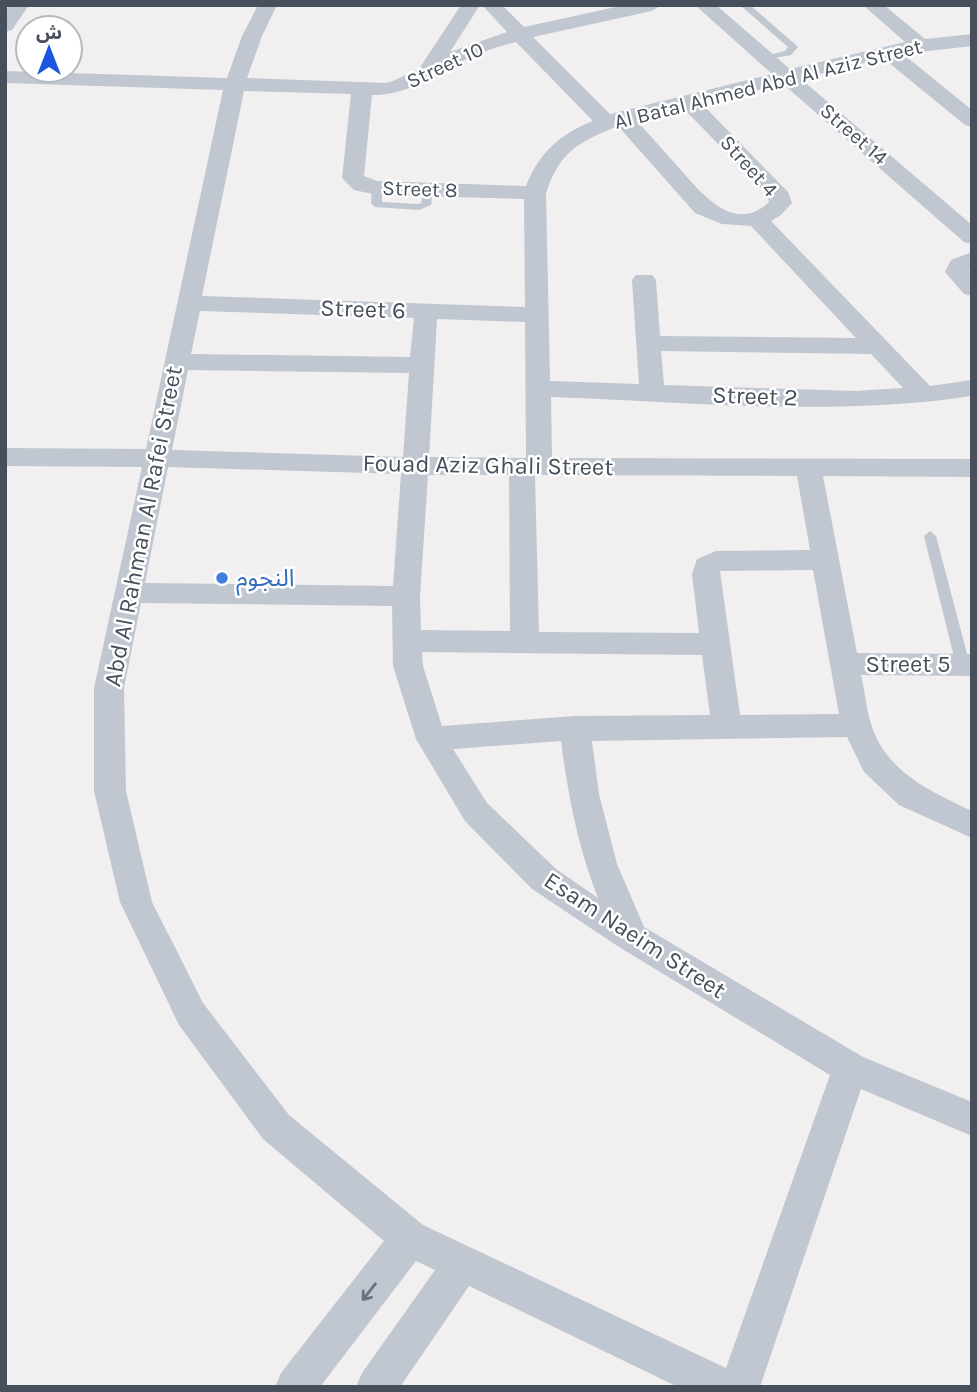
<svg xmlns="http://www.w3.org/2000/svg" width="977" height="1392" viewBox="0 0 977 1392" font-family="Karla,'Noto Sans Arabic',sans-serif">
<style>
.lines{fill:none;stroke-linecap:round;stroke-linejoin:round}
.lane{fill:#c0c7d1;fill-rule:evenodd}
.street{fill:#c0c7d1;fill-rule:evenodd}
.oneway{stroke:#6b737f}
.shop-dot{fill:#3f7fe0;stroke:#fff;stroke-width:2.5}
.labels{text-anchor:middle;dominant-baseline:central;stroke-width:5;stroke-linejoin:round;paint-order:stroke}
.far-street-label{font-size:21px;fill:#474f5c;stroke:#fff}
.street-label{font-size:24px;fill:#474f5c;stroke:#fff}
.shop-label{font-size:24px;fill:#366cbe;stroke:#fff;text-anchor:start}
</style>
<rect width="100%" height="100%" fill="#f1efef"/>
<g class="lines">
<path class="lane" d="M740,5H750L796,45L798,47L791,55L764,60V56L785,51L788,47Z
M377,185L382,188V202L419,204L421,203L425,188H433L431,205L419,210L375,207L371,203L372,188Z
M930,531L936,536L970,665L963,670L956,665L924,536Z"/>
<path class="street" d="M10,5H29L12,30L5,32V12Z
M258,5H277L262,36L247,78L386,83L393,81L419,69L461,5H480L450,52L507,32L482,5H502L524,27L625,5H661L652,11L533,37L610,114L772,74L695,5H716L790,69L905,42L863,5H884L925,39L972,34V46L903,54L972,110V127L965,125L883,58L801,79L972,225V244L964,242L783,84L702,104L788,192L792,203L781,215L771,221L930,386L972,380V396C833,417 690,402 551,397L552,458L972,459V477L823,476L857,653L972,654V676L861,675C865,691 866,708 871,724C886,772 930,791 972,811V838L899,805L864,772L847,737L592,741L599,794L617,864L644,927L863,1057L972,1102V1136L861,1089L760,1387H678L469,1286L400,1387H356L362,1373L435,1270L416,1261L320,1387H275L281,1373L384,1241L263,1139L179,1025L120,902L94,791V688L142,467L5,466V448L146,449L223,90L5,83V71L227,78L242,36ZM516,42L593,121C560,134 539,153 526,186L377,181L364,176L372,95C408,96 437,73 469,58C484,51 500,46 516,42ZM244,91L351,94L342,178L354,190L377,195L524,199L525,307L202,296ZM683,108L767,194L769,202C735,235 702,194 680,169C665,153 651,136 636,120ZM618,126L695,213L722,224L751,226L856,338L660,336L656,280L652,275H636L632,280L639,384L550,381L546,193C560,151 579,142 618,126ZM200,311L414,318L410,357L191,354ZM437,319L525,322L526,458L429,457ZM661,351L871,354L903,388L855,391L664,385ZM188,370L409,373L403,457L172,450ZM168,467L401,474L393,586L145,583ZM428,475H509L510,631L421,630L420,596ZM535,475L797,476L810,550L716,551L697,559L692,574L699,633L539,632ZM813,570L839,714L740,715L720,571ZM141,603L392,606L393,666L416,739L465,821L532,889L619,947L830,1075L726,1368L423,1225L289,1115L203,1003L152,902L126,791L124,688ZM422,652L702,655L710,715L575,716L442,726L423,666ZM561,741C568,796 578,847 598,898L556,869L487,803L453,749Z
M972,252V268L969,271L972,274V296L964,294L945,272L951,260Z"/>
</g>
<defs><path id="oneway-shaft" d="M-6 0H5M1.5-3L5.5 0L1.5 3" fill="none" stroke-width="1.6" stroke-linecap="round" stroke-linejoin="round" transform="scale(1.75)"/></defs>
<use class="oneway" href="#oneway-shaft" transform="translate(369 1292) rotate(128)"/>
<circle class="shop-dot" cx="222" cy="578" r="7"/>
<g class="labels">
<g class="far-street-label">
<text transform="translate(445 65) rotate(-25)">Street 10</text>
<text transform="translate(768 84) rotate(-14)">Al Batal Ahmed Abd Al Aziz Street</text>
<text transform="translate(854 134) rotate(41)">Street 14</text>
<text transform="translate(749 166) rotate(48)">Street 4</text>
<text transform="translate(420 189) rotate(2)">Street 8</text>
</g>
<g class="street-label">
<text transform="translate(363 309) rotate(2)">Street 6</text>
<text transform="translate(755 396) rotate(2)">Street 2</text>
<text transform="translate(488 465) rotate(1)">Fouad Aziz Ghali Street</text>
<text transform="translate(143 526) rotate(-79)">Abd Al Rahman Al Rafei Street</text>
<text x="908" y="664">Street 5</text>
<text transform="translate(635 935) rotate(33)">Esam Naeim Street</text>
</g>
<g class="shop-label">
<text x="236" y="578">النجوم</text>
</g>
</g>
<rect width="977" height="1392" fill="none" stroke="#474f5c" stroke-width="14"/>
<g transform="translate(49 49)"><circle r="33" fill="#ffffff" stroke="#b5b9be" stroke-width="2"/>
<path d="M0-5L12 26L0 18L-12 26Z" fill="#1c55de"/>
<text y="-10" font-size="19" font-weight="bold" text-anchor="middle" fill="#474f5c">ش</text>
</g>
</svg>
